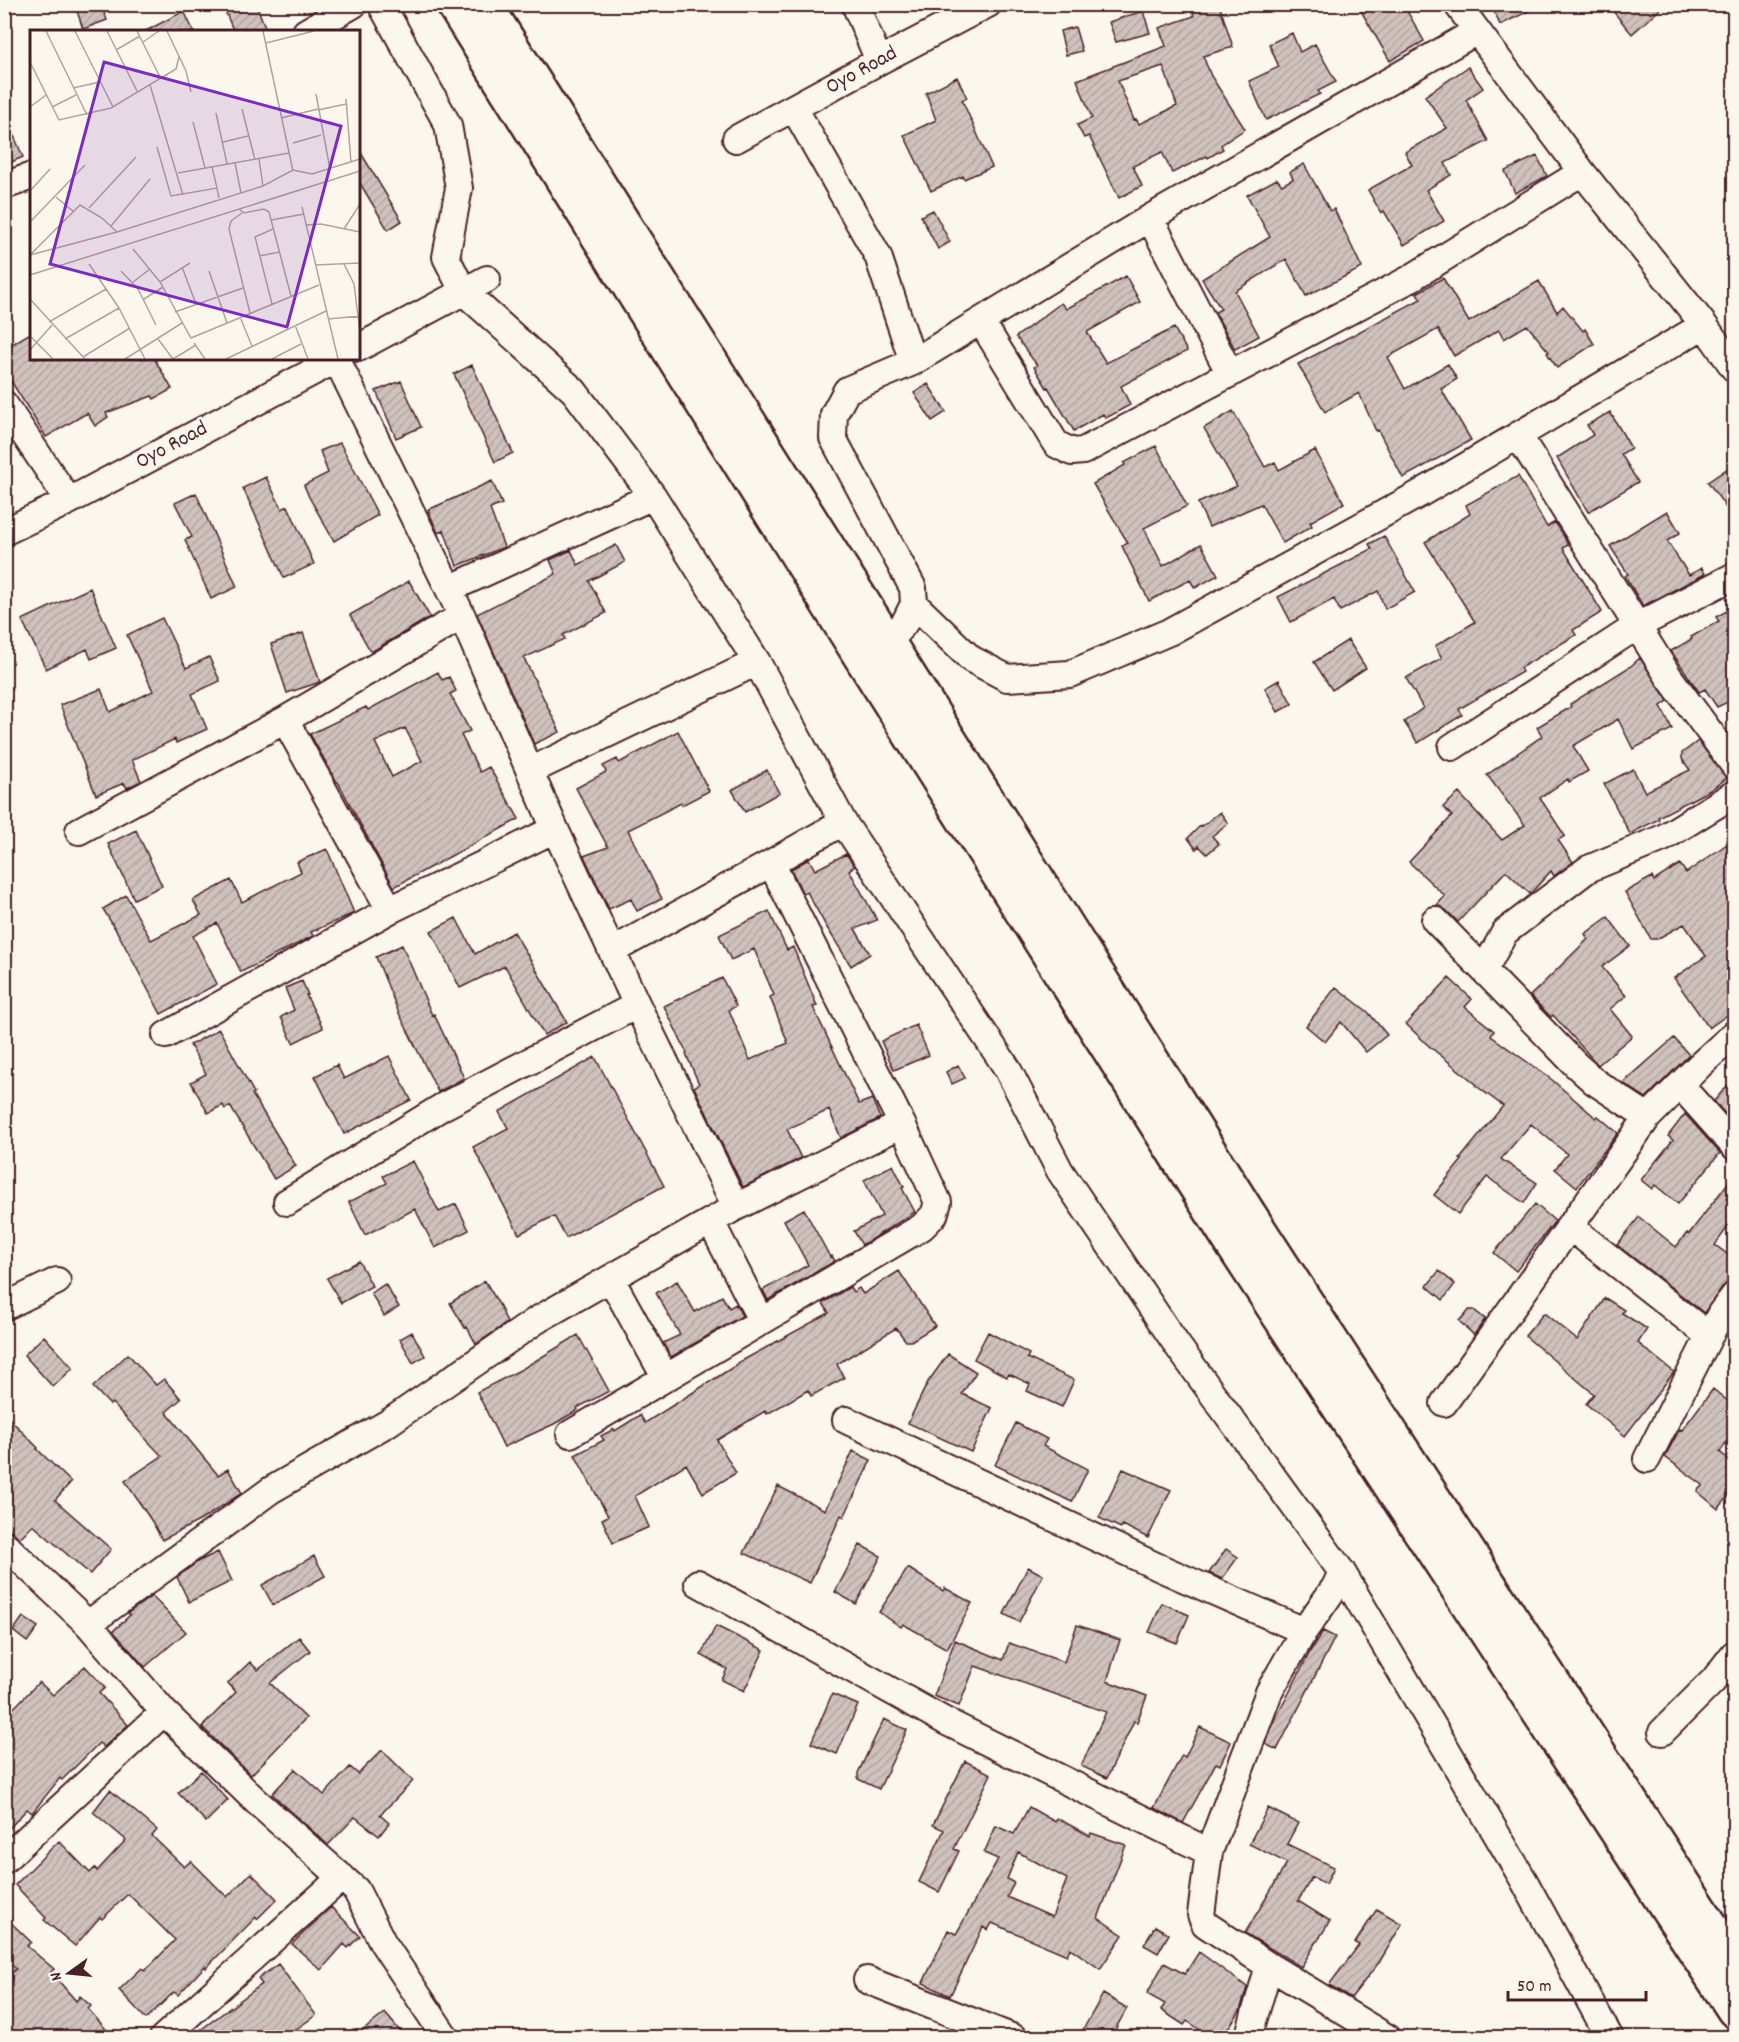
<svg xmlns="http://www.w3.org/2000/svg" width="1739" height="2042" viewBox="0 0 1739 2042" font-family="Dekko,sans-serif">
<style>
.building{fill:url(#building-hatch);stroke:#4a1f2b;stroke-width:1.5;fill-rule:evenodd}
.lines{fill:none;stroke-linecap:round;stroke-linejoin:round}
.minor-casing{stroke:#4a1f2b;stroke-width:30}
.highway-casing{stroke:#4a1f2b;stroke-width:38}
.minor{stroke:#fbf7ec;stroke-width:26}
.highway{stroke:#fbf7ec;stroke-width:33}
.labels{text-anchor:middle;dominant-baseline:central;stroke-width:5;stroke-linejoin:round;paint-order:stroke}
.street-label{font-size:22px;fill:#4a1f2b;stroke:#fbf7ec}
.inset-road{fill:none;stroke:#b4a19f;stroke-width:1.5}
.view{fill:#7b2cbf;fill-opacity:0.15;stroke:#7b2cbf;stroke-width:3}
.inset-edge{fill:none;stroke:#4a1f2b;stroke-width:3}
</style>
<defs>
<pattern id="building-hatch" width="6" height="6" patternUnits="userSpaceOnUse" patternTransform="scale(1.5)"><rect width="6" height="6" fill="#cfc2bc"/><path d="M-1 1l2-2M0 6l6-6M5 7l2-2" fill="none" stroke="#b3a6a2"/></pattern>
</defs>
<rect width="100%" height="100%" fill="#fbf7ec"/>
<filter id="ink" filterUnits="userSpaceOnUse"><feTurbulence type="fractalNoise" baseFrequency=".0167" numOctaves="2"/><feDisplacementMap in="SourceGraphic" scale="12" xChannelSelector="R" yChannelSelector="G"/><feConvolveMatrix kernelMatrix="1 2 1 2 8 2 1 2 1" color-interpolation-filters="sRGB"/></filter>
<g filter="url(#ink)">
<path class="building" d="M84,4H101L107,20L83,29L76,8Z
M222,4H256L267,32H234Z
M1190,4H1219L1233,47L1203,56L1211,76L1245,129L1221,145L1223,149L1208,158L1207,156L1172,173L1162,152L1133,166L1142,186L1119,198L1089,136L1084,138L1077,125L1092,118L1077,80L1166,46L1159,28L1194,16ZM1163,66L1177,106L1139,124L1136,119L1134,120L1118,81Z
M1357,4H1403L1424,41L1390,61Z
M1491,4H1543L1500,25Z
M1607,4H1666L1632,34Z
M184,11L194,32H144Z
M1143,11L1150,33L1116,42L1109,22Z
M1075,27L1082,51L1066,55L1060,31Z
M1292,33L1300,52L1315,44L1336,82L1318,91L1320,94L1266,120L1249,81L1279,67L1269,44Z
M1468,67L1483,88L1466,100L1488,141L1445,163L1451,175L1426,190L1444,221L1404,245L1384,211L1381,213L1368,190L1412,165L1405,152L1447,128L1425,96Z
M957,77L967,98L962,100L992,167L964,179L963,176L931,191L904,135L936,120L926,93Z
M4,112L23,157L4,165Z
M358,148L402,221L388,230L358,180Z
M1537,156L1547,176L1515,193L1505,171Z
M1304,164L1330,211L1334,209L1362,268L1306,296L1286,259L1235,291L1259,336L1235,349L1215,312L1221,309L1202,279L1270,237L1247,195L1277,179L1282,185L1293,179L1290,172Z
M933,210L950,242L938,249L921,216Z
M1126,276L1140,302L1087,332L1106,363L1174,328L1187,351L1121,386L1130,405L1106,418L1103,414L1074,431L1048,387L1047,388L1034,367L1037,365L1016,337L1061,303L1066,309Z
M1443,278L1469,322L1539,281L1557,312L1563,306L1583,331L1585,329L1594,344L1557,368L1547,353L1549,352L1527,325L1504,339L1499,330L1454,356L1438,329L1388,357L1405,389L1448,364L1457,379L1441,389L1471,440L1403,478L1378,430L1376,431L1359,393L1325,412L1298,364L1421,299L1417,293Z
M32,332V358H154L172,389L154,399L152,396L106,413L108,417L95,426L87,413L46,437L4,370V349Z
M472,365L513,453L495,462L454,374Z
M401,381L421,427L396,438L376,391Z
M928,384L946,412L932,421L914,393Z
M1233,411L1265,467L1275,462L1279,470L1315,450L1344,503L1310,522L1312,526L1283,543L1261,504L1209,527L1198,503L1237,486L1204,428Z
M1610,412L1631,448L1621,454L1638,482L1588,512L1557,458L1593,435L1587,425Z
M340,443L378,515L334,541L309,497L304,485L328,473L320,451Z
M1156,446L1187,506L1144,528L1163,566L1201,544L1218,575L1195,588L1190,580L1149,601L1122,546L1128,543L1093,484L1125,465L1124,463Z
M1734,464V519L1708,482Z
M1518,476L1547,527L1555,522L1562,533L1568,545L1563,548L1602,612L1573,630L1576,635L1520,668L1522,672L1459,709L1462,715L1418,743L1404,722L1423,708L1406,678L1442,658L1435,646L1475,622L1425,542L1470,514L1466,505Z
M266,477L282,509L288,506L314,564L284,578L243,488Z
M492,481L502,504L490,509L504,547L457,566L444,530L438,533L428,510Z
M196,493L237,587L211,599L185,540L192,537L175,503Z
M1667,511L1680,533L1667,541L1689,575L1702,568L1705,574L1643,606L1625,576L1628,574L1610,546Z
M1384,536L1415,592L1385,609L1378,591L1340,611L1334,599L1291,622L1278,597L1372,549L1369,544Z
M616,545L625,562L589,581L606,613L563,635L565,639L524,658L560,732L534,744L477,614L556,574L550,560L571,550L578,565Z
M409,581L430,617L371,652L350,615Z
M90,588L116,648L91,659L87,649L46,669L22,620Z
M1734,607V699L1717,707L1705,689L1699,692L1671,651L1692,639L1691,637L1719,621L1716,617Z
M162,618L186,668L209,657L220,681L192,694L207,729L176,743L175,739L132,760L141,781L127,788L124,783L96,795L60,705L101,689L110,712L153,691L127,635Z
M303,633L320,682L287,693L271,644Z
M1348,640L1366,668L1332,690L1314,662Z
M1640,658L1668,701L1661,706L1672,729L1633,749L1618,719L1573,746L1588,771L1569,782L1568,779L1540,798L1565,836L1558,840L1573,862L1554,876L1551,871L1530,894L1506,871L1458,922L1446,910L1437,905L1445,896L1409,862L1452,816L1443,807L1459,793L1502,840L1525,825L1487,775L1542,736L1537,727L1571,707L1570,704L1631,666Z
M438,672L442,680L449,677L456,691L450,694L470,731L461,735L480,772L489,767L519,819L394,887L338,782H337L310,734L366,707L368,710ZM405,728L422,761L392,777L375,742Z
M1279,680L1292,704L1278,712L1265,688Z
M678,731L709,791L682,805L681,803L628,830L662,899L637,911L631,899L609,909L584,856L608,847L576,788L606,772L603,766L617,759L619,763Z
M1698,741L1727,778L1710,790L1658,817L1659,819L1630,834L1604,784L1633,769L1645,792L1690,770L1682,759V753Z
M767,770L779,793L745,812L732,790Z
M1220,812L1228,823L1212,836L1219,844L1207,854L1199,846L1196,849L1188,838L1201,825L1202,826Z
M136,830L162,886L134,899L108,844Z
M1727,844L1734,854V1010L1709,1028L1674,978L1706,956L1684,924L1657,939H1651L1625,892L1652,877L1654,881L1680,864L1686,873Z
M327,849L354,913L311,932L313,936L241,972L217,923L193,936L217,984L161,1014L119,935L103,909L126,895L151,940L201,915L193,900L231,880L242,902L301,872L297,862Z
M846,854L855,866L849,870L877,920L855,929L870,954L851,966L826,926L807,892L803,894L791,869L809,859L815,870Z
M769,911L787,950L793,947L817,1006L813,1007L859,1104L872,1099L880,1118L841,1138L829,1110L787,1129L801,1158L743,1187L694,1087L699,1084L686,1054L687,1053L664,1006L722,978L736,1006L729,1010L750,1060L788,1043L770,997L774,995L754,949L731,960L719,935Z
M1608,917L1630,946L1602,967L1626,996L1610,1009L1632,1036L1598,1065L1553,1015L1551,1017L1530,996L1588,939L1585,934Z
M456,918L475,954L514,932L567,1022L544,1035L505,966L460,988L431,931Z
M402,945L432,1015L434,1014L464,1078L438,1092L398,1011L376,957Z
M1449,978L1472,999L1465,1007L1494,1031L1491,1036L1551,1079L1596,1118L1598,1116L1618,1133L1577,1187L1555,1169L1567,1154L1531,1124L1501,1159L1537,1183L1524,1203L1487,1177L1458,1214L1434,1195L1462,1160L1460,1159L1503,1106L1475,1085L1476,1084L1429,1046L1406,1024Z
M302,981L308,995H306L323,1028L293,1043L281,1017L294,1010L285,988Z
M1336,987L1368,1012L1387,1035L1366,1052L1341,1022L1325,1042L1306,1026Z
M916,1025L929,1055L894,1070L881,1041Z
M219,1029L254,1093L252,1094L296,1166L274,1179L230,1106L225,1109L223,1105L208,1113L191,1082L206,1074L190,1045Z
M1674,1038L1689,1055L1646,1098L1623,1083Z
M389,1056L411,1100L344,1134L315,1076L337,1065L344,1079Z
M595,1057L664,1186L566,1238L554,1216L519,1234L473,1147L508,1128L499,1112Z
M958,1065L965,1078L952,1084L946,1072Z
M1734,1078V1124L1714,1101Z
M1685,1114L1720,1153L1678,1204L1655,1185L1652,1189L1641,1180L1673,1140L1668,1136Z
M413,1161L439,1212L456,1204L469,1230L435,1248L415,1209L365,1235L349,1202L387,1183L383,1176Z
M893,1165L904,1187L902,1188L915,1212L862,1245L854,1231L882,1216L864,1180Z
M1734,1175V1218L1715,1245L1734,1259V1281L1728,1282L1722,1287L1704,1313L1617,1245L1639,1217L1676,1247L1687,1233L1689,1234Z
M1535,1204L1555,1221L1516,1271L1494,1253Z
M804,1209L830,1257L832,1256L835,1261L768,1300L763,1290L808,1265L784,1220Z
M359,1261L372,1286L341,1303L327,1278Z
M899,1271L935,1326L911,1341H906L896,1328L837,1364L844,1378L811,1396L808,1390L767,1414L765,1411L717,1440L736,1473L703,1493L686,1464L635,1496L649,1527L613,1543L602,1519L608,1516L575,1455L604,1440L601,1436L614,1429L615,1431L640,1415L645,1423L738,1364V1363L829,1313L823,1303L850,1287L853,1292L859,1288L863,1294Z
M1439,1271L1455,1284L1443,1300L1427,1286Z
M485,1281L500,1306L507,1323L476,1344L467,1327L465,1328L450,1303Z
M677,1281L695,1312L722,1296L729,1308L736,1304L742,1316L671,1357L663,1343L680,1335L656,1293Z
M385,1284L399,1307L384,1316L371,1293Z
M1605,1298L1624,1310L1622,1313L1647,1329L1638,1343L1674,1372L1625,1436L1586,1404L1594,1394L1525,1336L1544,1313L1577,1340Z
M1469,1310H1474L1485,1319L1474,1335L1459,1321Z
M412,1332L425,1356L413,1363L400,1339Z
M988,1332L1029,1354L1027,1358L1074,1380L1062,1407L1027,1391L1030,1384L1009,1374L1007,1377L974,1359Z
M578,1335L609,1391L577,1408L578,1410L554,1424L504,1447L477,1392L522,1369Z
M44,1336L73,1368L53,1387L24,1355Z
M128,1354L156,1385L164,1379L181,1399L166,1412L218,1475L228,1469L242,1493L201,1520L162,1540L153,1523L125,1481L162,1456L112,1403L110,1405L93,1387Z
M948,1354L976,1372L962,1394L992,1408L971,1452L908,1423L928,1382Z
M1713,1389L1734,1406V1432L1720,1452L1734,1465V1490L1718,1509L1697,1491L1703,1485L1665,1457L1678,1432L1680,1429L1682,1430Z
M4,1413L38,1448L37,1449L71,1482L55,1500L111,1549L90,1574L33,1525L20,1538L4,1525Z
M1016,1423L1047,1439L1043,1446L1088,1469L1072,1502L995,1465Z
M853,1451L871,1460L844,1517L841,1515L810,1583L744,1553L778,1486L825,1510Z
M1123,1469L1171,1490L1148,1538L1123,1525L1121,1528L1099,1518Z
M860,1545L881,1556L856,1604L835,1592Z
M1226,1549L1238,1557L1222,1579L1209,1573Z
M218,1552L232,1581L189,1602L177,1577L199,1561Z
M314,1556L325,1576L273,1605L262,1585Z
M1028,1567L1043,1575L1019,1622L1004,1614Z
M908,1568L943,1591L945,1588L972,1603L947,1649L903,1624L901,1627L879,1612Z
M152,1596L186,1632L145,1667L113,1631L130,1615L128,1613Z
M1162,1603L1189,1615L1177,1643L1149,1632Z
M23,1617L38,1627L27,1642L13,1631Z
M1077,1625L1120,1640L1107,1681L1147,1696L1137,1722L1134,1721L1107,1778L1081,1766L1106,1712L975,1666L959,1706L934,1696L955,1640L1003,1660L1009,1643L1064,1662Z
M716,1626L764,1650L744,1691L722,1680L727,1669L701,1655Z
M1323,1631L1335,1637L1277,1750L1265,1744L1273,1724L1311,1650Z
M299,1637L310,1651L270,1683L306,1718L251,1775L202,1727L236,1692L228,1683L250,1662L258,1670Z
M85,1666L105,1688L99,1693L128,1725L104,1747L99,1743L62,1780L60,1778L32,1813L27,1809L4,1834V1735L11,1729L4,1723V1718L39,1682L53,1695Z
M832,1694L858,1705L837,1754L811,1743Z
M884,1719L907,1730L879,1789L858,1779V1773Z
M1200,1727L1231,1742L1220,1765L1216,1763L1183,1823L1154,1808L1182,1755L1185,1757Z
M382,1750L413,1781L380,1815L389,1823L379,1836L355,1817L328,1845L272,1794L295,1769L324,1795L350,1767L358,1774Z
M965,1761L991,1774L954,1849L959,1851L939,1892L919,1882L944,1830L933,1825Z
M201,1771L228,1800L206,1822L178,1793Z
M110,1790L157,1830L152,1836L184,1867L191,1861L227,1897L251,1873L277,1899L257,1919L256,1917L206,1968L205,1966L178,1995L174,1992L146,2019L119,1990L142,1968L145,1971L175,1940L128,1894L102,1919L100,1917L75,1946L44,1920L46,1918L15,1885L59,1841L90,1873L95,1868L97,1871L126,1840L93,1812Z
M1029,1807L1055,1822L1057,1818L1090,1836L1091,1833L1126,1845L1098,1918L1123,1935L1100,1969L1070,1948L1067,1955L992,1923L988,1930L983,1927L950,1996L923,1983L948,1930L956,1934L998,1859L984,1853L996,1826L1014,1834ZM1018,1852L1067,1879L1052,1917L1007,1897L1014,1883L1007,1879Z
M1268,1808L1298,1823L1287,1844L1334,1867L1326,1884L1312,1877L1298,1901L1330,1921L1301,1967L1245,1933L1287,1863L1249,1844Z
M331,1907L360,1936L348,1948L344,1944L321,1970L292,1944Z
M1377,1909L1402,1924L1380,1961L1351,1998L1329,1985L1359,1945L1355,1943Z
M4,1916L31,1942L27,1946L54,1969L51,1972L76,2001L80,1996L91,2006L88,2009L113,2037H4V1979L16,1969L4,1958Z
M1155,1926L1169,1934L1158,1953L1144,1945Z
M1199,1952L1247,1987L1240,2011L1222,2037H1211L1187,2021L1184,2025L1161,2010L1165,2004L1147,1994L1164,1963L1185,1974Z
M278,1964L316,2015L285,2037H191L262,1984L258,1979Z
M1103,1994L1127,2008L1111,2037H1079Z
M385,2013L405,2037H355Z"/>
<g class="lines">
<g class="minor-casing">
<path id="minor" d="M381,4L448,125L459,188L446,257L463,291L574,391L653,496L757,662L843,822L1007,1068L1060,1171L1177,1345L1342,1572L1523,1879L1610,2038
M855,4L879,61
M1457,4L1582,172L1704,325L1734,368
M306,32L354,4
M794,108L878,256L913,362
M736,139L879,61L988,4
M4,186L32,176
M1150,218L1230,374
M981,321L1056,444L1072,452L1083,451L1408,280L1582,172
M358,348L487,279
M337,360L462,616L555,829L637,1005L736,1207
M4,404L69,501
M1518,435L1669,677L1734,765
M4,532L69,501L339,358
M449,589L653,496
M914,604L971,659L1007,678L1070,674L1169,632L1421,493L1704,325
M889,643L905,622L914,604L913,588L833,438L834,414L847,390L913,362L1150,218L1477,31
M285,720L390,910
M1452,747L1637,626L1734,576
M530,771L757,662
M79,831L285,720L462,616
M1435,920L1576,1065L1595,1082L1648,1117
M612,951L771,863
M1484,970L1505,932L1588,869L1663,838L1734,794
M166,1035L390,910L555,829
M1680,1085L1734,1146
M287,1202L442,1107L637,1005
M711,1222L761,1320
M1569,1226L1709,1336
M611,1279L665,1377
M4,1307L57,1281
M1444,1403L1648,1117L1700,1065L1734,1034
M846,1420L1158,1567L1304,1631
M570,1434L922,1227L934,1215L938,1202L902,1124L771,863L843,822
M1647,1459L1721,1313L1734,1296
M4,1544L88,1624L164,1712L256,1801L356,1890L383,1943L446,2038
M1342,1572L1335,1587L1304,1631L1269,1692L1209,1852L1201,1915L1205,1924L1269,1966L1388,2038
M698,1583L945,1721L1209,1852
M88,1624L271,1490L388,1423L537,1320L736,1207L902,1124
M1662,1732L1714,1680L1734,1654
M4,1860L164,1712
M867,1980L1014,2038
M163,2038L342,1877
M1248,2038L1269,1966"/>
</g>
<g class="highway-casing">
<path id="highway" d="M453,4L864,662L1234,1247L1734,2010
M485,4L1247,1211L1734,1961"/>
</g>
<use href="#minor" class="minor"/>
<use href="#highway" class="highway"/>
</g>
</g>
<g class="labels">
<g class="street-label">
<text transform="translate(862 71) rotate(-29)">Oyo Road</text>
<text transform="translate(172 446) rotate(-28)">Oyo Road</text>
</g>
</g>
<g transform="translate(30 30)">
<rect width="330" height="330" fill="#fbf7ec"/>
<path class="inset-road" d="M16,1L57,85M45,1L83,77M77,1L107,61M107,1L131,49M137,1L156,41L161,62M233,1L263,141M113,12L129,1M236,13L284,1M86,20L110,6M0,32L29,90L81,78L146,39L149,27M120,55L153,165M43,58L70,52M286,64L300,139M316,69L321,132M0,77L16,65M22,77L46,65M212,79L225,130M288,80L316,74M186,83L197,134M251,88L288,79M163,92L175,138M193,112L218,106M263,113L291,105M127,117L141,166L187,158L189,168M229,129L233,156M205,133L211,163M182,137L187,158M148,143L259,123M0,161L20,139M26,167L44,182M272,177L308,329M59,178L106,127M209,179L214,183L234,179L239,182L261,266M212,183L201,191L199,199L220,283M241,190L274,184M0,192L55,135M276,195L291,194L330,202M81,196L120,149M314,199L330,174M103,219L130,252L161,308L289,255M0,225L87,202L233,156L263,140L282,144L330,129M0,225L50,175L72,188L87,202M229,226L250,222M59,234L89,278L115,329M314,234L324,254L330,302M285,235L330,233M152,237L166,274M91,241L108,259L126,295M179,241L197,293M0,245L330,141M103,252L120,239M130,252L160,233M0,269L55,329M114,269L133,257M242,274L225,207L243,199M145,282L213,258M210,287L222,316M298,289L330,286M19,292L76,259M265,295L278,329M0,306L23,329M35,309L89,278M128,309L143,329L166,315M164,313L175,329M0,320L22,295M53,327L100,298M95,329L152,293M196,329L296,281M242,329L271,314"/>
<path class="view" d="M74,32L311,96L257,297L20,234Z"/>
<rect width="330" height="330" class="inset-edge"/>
</g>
<rect width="1739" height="2042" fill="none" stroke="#fbf7ec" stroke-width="24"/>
<rect x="12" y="12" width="1715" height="2018" fill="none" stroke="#4a1f2b" stroke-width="2" filter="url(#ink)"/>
<g transform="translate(69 1973) rotate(255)" stroke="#fbf7ec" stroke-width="4.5" paint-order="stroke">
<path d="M0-4.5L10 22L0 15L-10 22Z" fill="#4a1f2b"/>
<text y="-9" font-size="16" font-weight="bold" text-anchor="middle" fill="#4a1f2b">N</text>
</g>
<path d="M1508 1991v9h138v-9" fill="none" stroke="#4a1f2b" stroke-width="3"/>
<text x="1517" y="1991" font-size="18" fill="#4a1f2b" stroke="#fbf7ec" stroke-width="4.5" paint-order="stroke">50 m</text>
</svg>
